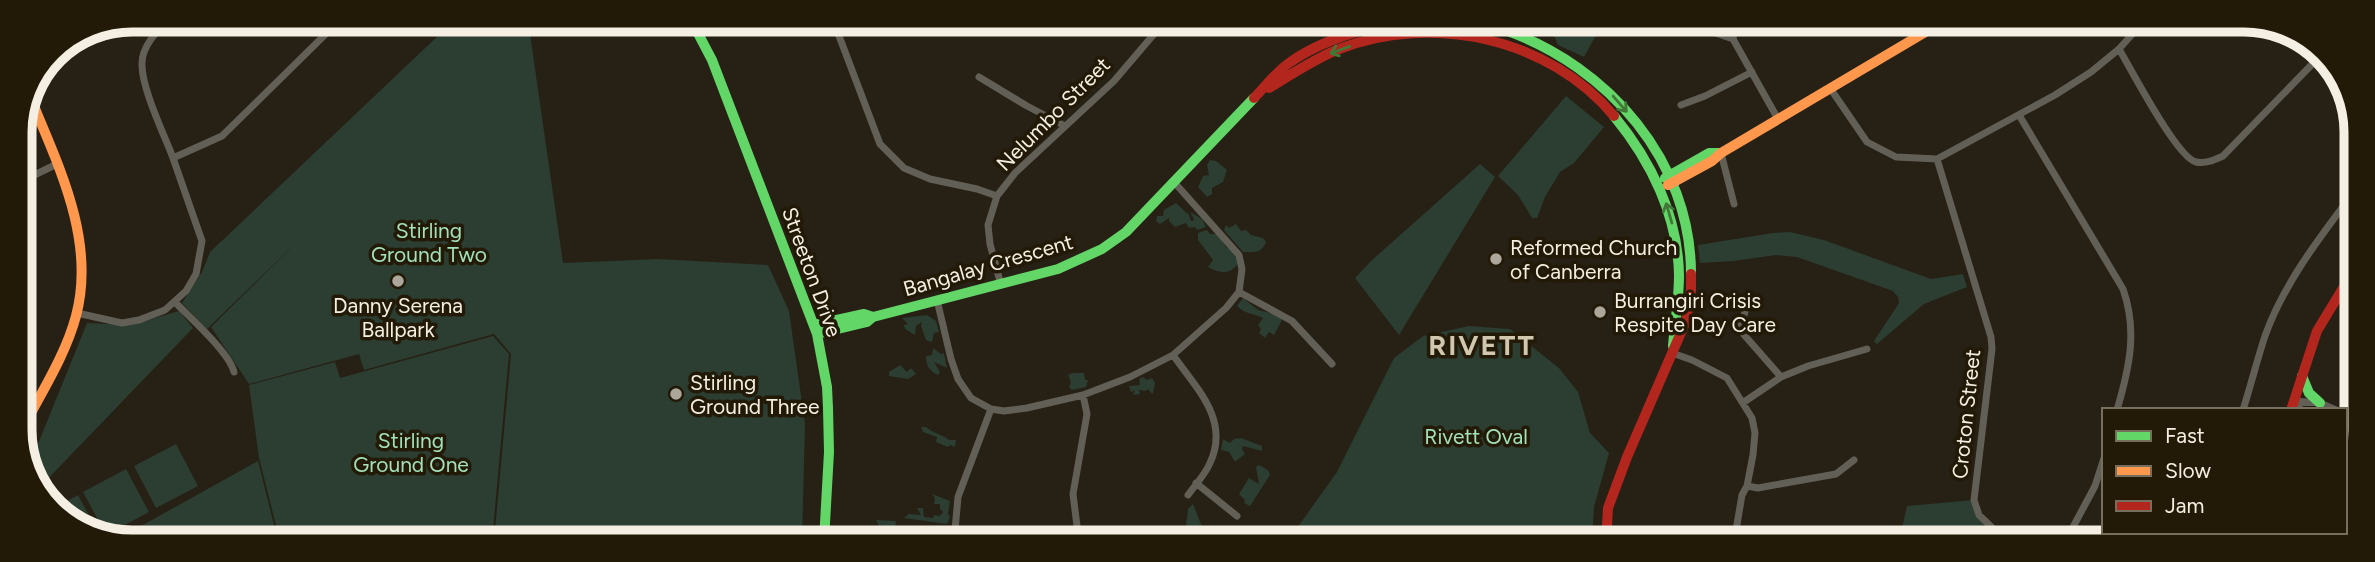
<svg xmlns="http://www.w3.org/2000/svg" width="2375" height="562" viewBox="0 0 2375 562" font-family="Figtree,sans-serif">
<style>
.green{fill:#2c3d31}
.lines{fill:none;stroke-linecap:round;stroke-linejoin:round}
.street{stroke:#625f56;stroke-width:7}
.fast{stroke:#63d668;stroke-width:10}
.slow{stroke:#ff974d;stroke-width:10}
.jam{stroke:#b3261e;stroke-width:10}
.oneway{stroke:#427837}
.poi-dot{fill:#ada79b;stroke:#221a06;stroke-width:2.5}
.labels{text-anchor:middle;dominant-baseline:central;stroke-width:7;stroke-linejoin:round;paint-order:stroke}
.street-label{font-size:21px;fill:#f5efe3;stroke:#221a06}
.park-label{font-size:21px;fill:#a3e0bc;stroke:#221a06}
.poi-label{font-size:21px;fill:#f5efe3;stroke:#221a06;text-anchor:start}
.district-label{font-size:28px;font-weight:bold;letter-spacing:2px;fill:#d1c6ae;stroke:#221a06}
.rim{fill:none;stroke:#f5efe3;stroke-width:9}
</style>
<rect width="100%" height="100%" fill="#262015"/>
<path class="green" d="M445,20H528L563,263L658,259L768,265L789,311L805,424L802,541H494L511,354L494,334L364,370L359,354L249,384L211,327L299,240L207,329L182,303L202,272L210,252L441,33Z
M1550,21H1604L1584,57L1558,45L1549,25Z
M1566,96L1604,127L1574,163L1560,172L1545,197L1537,218H1532L1518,195L1498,176Z
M1210,160L1216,161L1227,170L1223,182L1212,188V194L1207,197L1198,187L1203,176L1209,175L1207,165Z
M1480,164L1495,177L1399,335L1355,278L1371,261Z
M1176,203L1189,215L1191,221H1193L1194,219L1190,212L1202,219L1206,227L1197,230L1195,227L1189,228L1186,223L1175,227L1169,221V218L1160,224L1156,221L1157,216H1163L1164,210Z
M1236,224L1241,231L1246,230L1251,235L1263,238L1266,242C1261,254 1254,252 1243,252L1224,230L1226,225L1229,228Z
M1207,230L1210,234H1219L1226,247L1232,249L1239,262C1231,275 1220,274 1208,267L1213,260L1198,240V233Z
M1790,232L1824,240L1931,279L1963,274L1967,287L1924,304L1877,344L1874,341L1899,303L1898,297L1893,291L1797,257L1776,255L1734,261L1700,263L1698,245L1773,233Z
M1243,298L1258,310L1279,315L1282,320L1274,335L1269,332L1265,338L1259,333L1261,329L1258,325L1263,318C1255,313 1248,316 1237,306Z
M179,311L193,328L40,487L29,466L87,323L131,325Z
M927,315L936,321L939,332L934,333L932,342L926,340L921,326L922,322L916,326L915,335L905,329L904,325L908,324L902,318Z
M1469,326L1510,329L1559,368L1578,392L1590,433L1609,453L1594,507L1592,541L1287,542L1337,472L1394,358L1423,336Z
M493,336L509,354L492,541H280L259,458L249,385L335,362L340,378Z
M933,348L941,354L944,353L947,368L934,362L940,372L938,375C929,371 926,365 926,356L932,355Z
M900,365L907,372L911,368L916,374L908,379L889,376V372Z
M1072,373H1084L1085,380H1088L1086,387L1072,390L1069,387L1071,382L1068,375Z
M1143,377L1147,380L1152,378L1155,383L1153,393L1152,394L1148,389L1146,391L1139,390L1140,394L1133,395L1135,390L1131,392L1129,386L1140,385L1139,379Z
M921,427H926C934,434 940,433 949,440H956L955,447L950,445L948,447L936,442L937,437L923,432Z
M1241,438L1262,446V451L1243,446L1242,449L1245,454L1235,462L1229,452L1221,450L1223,439L1230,443L1234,439Z
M176,444L198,486L156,508L134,466Z
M258,461L278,541H114Z
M1259,465L1268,470L1270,475L1250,506L1244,503L1245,500L1239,494L1249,478L1259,484L1256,467Z
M126,469L149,512L106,535L83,492Z
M932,494L950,501L948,514L950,517L947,524L904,518L909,514L921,515L917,508H923L924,517L933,518L934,515L940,516L943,512L940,509V504H934L935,498Z
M78,495L100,535L52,509Z
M1974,500L1975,506L2007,542H1899L1907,506Z
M1193,504L1208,542H1184L1188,509Z
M876,520L896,521L894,541H887Z"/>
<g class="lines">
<path class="street" d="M169,19C157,31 141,47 142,65C142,89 164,134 173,158L222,136L341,19
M833,20L880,144L904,168L930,179L977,189L997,196
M1681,21L1733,39
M1736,21L1733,39L1778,119
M2119,49C2131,69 2177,158 2196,162C2206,164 2214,160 2223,156L2323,53
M979,77L1027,106L1065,126
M1830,88L1867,142L1896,157L1937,159L2055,95L2091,72L2119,49L2144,21
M1681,105L1705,96L1752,72
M2019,115L2123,289C2138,331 2129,369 2117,410
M1721,153L1734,204
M1937,159L1991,337L1992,349L1974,500L1979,515L2007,542
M20,182L57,164
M1001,285L990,244L988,225L997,196L1015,173L1114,81L1166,20
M1239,292L1292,321L1332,364
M937,300L951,359L958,379L971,398L991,409L1004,411L1027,408L1083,395L1130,377L1173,355L1226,308L1239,292L1242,269L1239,255L1174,182
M175,302C190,318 229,352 234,372
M1746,309L1739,329L1781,377
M77,313L122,323L139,320L165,310L186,291L196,274L202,241L173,158
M1672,353L1692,360L1727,378L1752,418L1755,433L1753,455L1747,486L1742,495L1734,542
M1173,355C1197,389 1230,420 1210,463C1205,475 1195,485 1188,495
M2294,401L2320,403L2336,410
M2294,401L2301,410
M1744,402L1781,377L1808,366L1867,349
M2243,410C2251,385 2257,360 2265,336C2284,283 2320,237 2354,192
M2345,413L2354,417
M2345,425H2354
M1196,483L1237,516
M1747,486L1758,488L1836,474L1854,460
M954,541L958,497L991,409
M1079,542L1073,494L1087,414L1083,395
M2065,542L2095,486L2104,458
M2201,542L2205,532"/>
<path class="fast" d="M691,20L712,60L817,334L827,387L828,408L829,452L824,541
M1431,21C1456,22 1481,22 1505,30C1609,67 1691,161 1691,274
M1614,116C1651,161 1678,216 1679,275C1679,299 1675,322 1673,346
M1665,178L1709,153H1721
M814,325L864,314L873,317
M817,334L867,322L873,317L1058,269L1102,249L1126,232L1254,98
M2302,376L2309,393L2320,403"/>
<path class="slow" d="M1668,185L1712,161L1721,153L1944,21
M21,432C40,394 65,357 76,316C96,241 59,167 31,99"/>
<path class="jam" d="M1269,88C1292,74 1314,59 1339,49C1433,13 1549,38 1614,116
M1254,98C1265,87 1276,72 1289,63C1324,38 1382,21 1424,21
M2291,410L2317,331L2354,270
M1606,542L1608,508L1627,457L1686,321L1691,291V274
M2247,543L2251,532"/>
</g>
<defs><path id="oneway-shaft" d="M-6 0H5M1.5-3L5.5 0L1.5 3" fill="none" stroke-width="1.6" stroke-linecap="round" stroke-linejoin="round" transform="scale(1.75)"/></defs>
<g class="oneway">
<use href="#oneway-shaft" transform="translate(1340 50) rotate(160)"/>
<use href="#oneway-shaft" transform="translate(1620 104) rotate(49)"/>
<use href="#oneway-shaft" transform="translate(1669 213) rotate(-106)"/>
</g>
<g class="poi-dot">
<circle cx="1496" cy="259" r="7"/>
<circle cx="398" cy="281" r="7"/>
<circle cx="1600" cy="312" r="7"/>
<circle cx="676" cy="394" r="7"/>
</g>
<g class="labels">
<g class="street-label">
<text transform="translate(1053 114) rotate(-45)">Nelumbo Street</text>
<text transform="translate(988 265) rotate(-16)">Bangalay Crescent</text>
<text transform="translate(812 272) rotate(70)">Streeton Drive</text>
<text transform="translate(1966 414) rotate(-84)">Croton Street</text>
</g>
<g class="park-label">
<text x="429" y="230">Stirling<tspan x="429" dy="24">Ground Two</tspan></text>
<text x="1476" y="436">Rivett Oval</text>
<text x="411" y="440">Stirling<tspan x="411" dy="24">Ground One</tspan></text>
</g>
<g class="poi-label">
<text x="1510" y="247">Reformed Church<tspan x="1510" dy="24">of Canberra</tspan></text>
<text x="1614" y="300">Burrangiri Crisis<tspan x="1614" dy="24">Respite Day Care</tspan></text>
<text x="398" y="305" text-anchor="middle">Danny Serena<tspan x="398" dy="24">Ballpark</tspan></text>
<text x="690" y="382">Stirling<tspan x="690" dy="24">Ground Three</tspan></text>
</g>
<g class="district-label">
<text x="1482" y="345">RIVETT</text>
</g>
</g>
<path d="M0 0H2375V562H0ZM132 32H2244A100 100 0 0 1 2344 132V430A100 100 0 0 1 2244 530H132A100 100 0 0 1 32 430V132A100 100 0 0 1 132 32Z" fill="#221a06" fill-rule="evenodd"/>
<path class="rim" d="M132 32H2244A100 100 0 0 1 2344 132V430A100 100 0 0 1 2244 530H132A100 100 0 0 1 32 430V132A100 100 0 0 1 132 32Z"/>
<rect x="2102" y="408" width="245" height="126" fill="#221a06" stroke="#766f5e" stroke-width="2"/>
<rect x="2116" y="431" width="35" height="10" fill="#63d668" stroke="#766f5e" stroke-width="2"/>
<text x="2165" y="443" font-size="21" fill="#f5efe3">Fast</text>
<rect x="2116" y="466" width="35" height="10" fill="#ff974d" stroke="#766f5e" stroke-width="2"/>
<text x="2165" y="478" font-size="21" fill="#f5efe3">Slow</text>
<rect x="2116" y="501" width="35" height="10" fill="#b3261e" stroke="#766f5e" stroke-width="2"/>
<text x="2165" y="513" font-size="21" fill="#f5efe3">Jam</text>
</svg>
